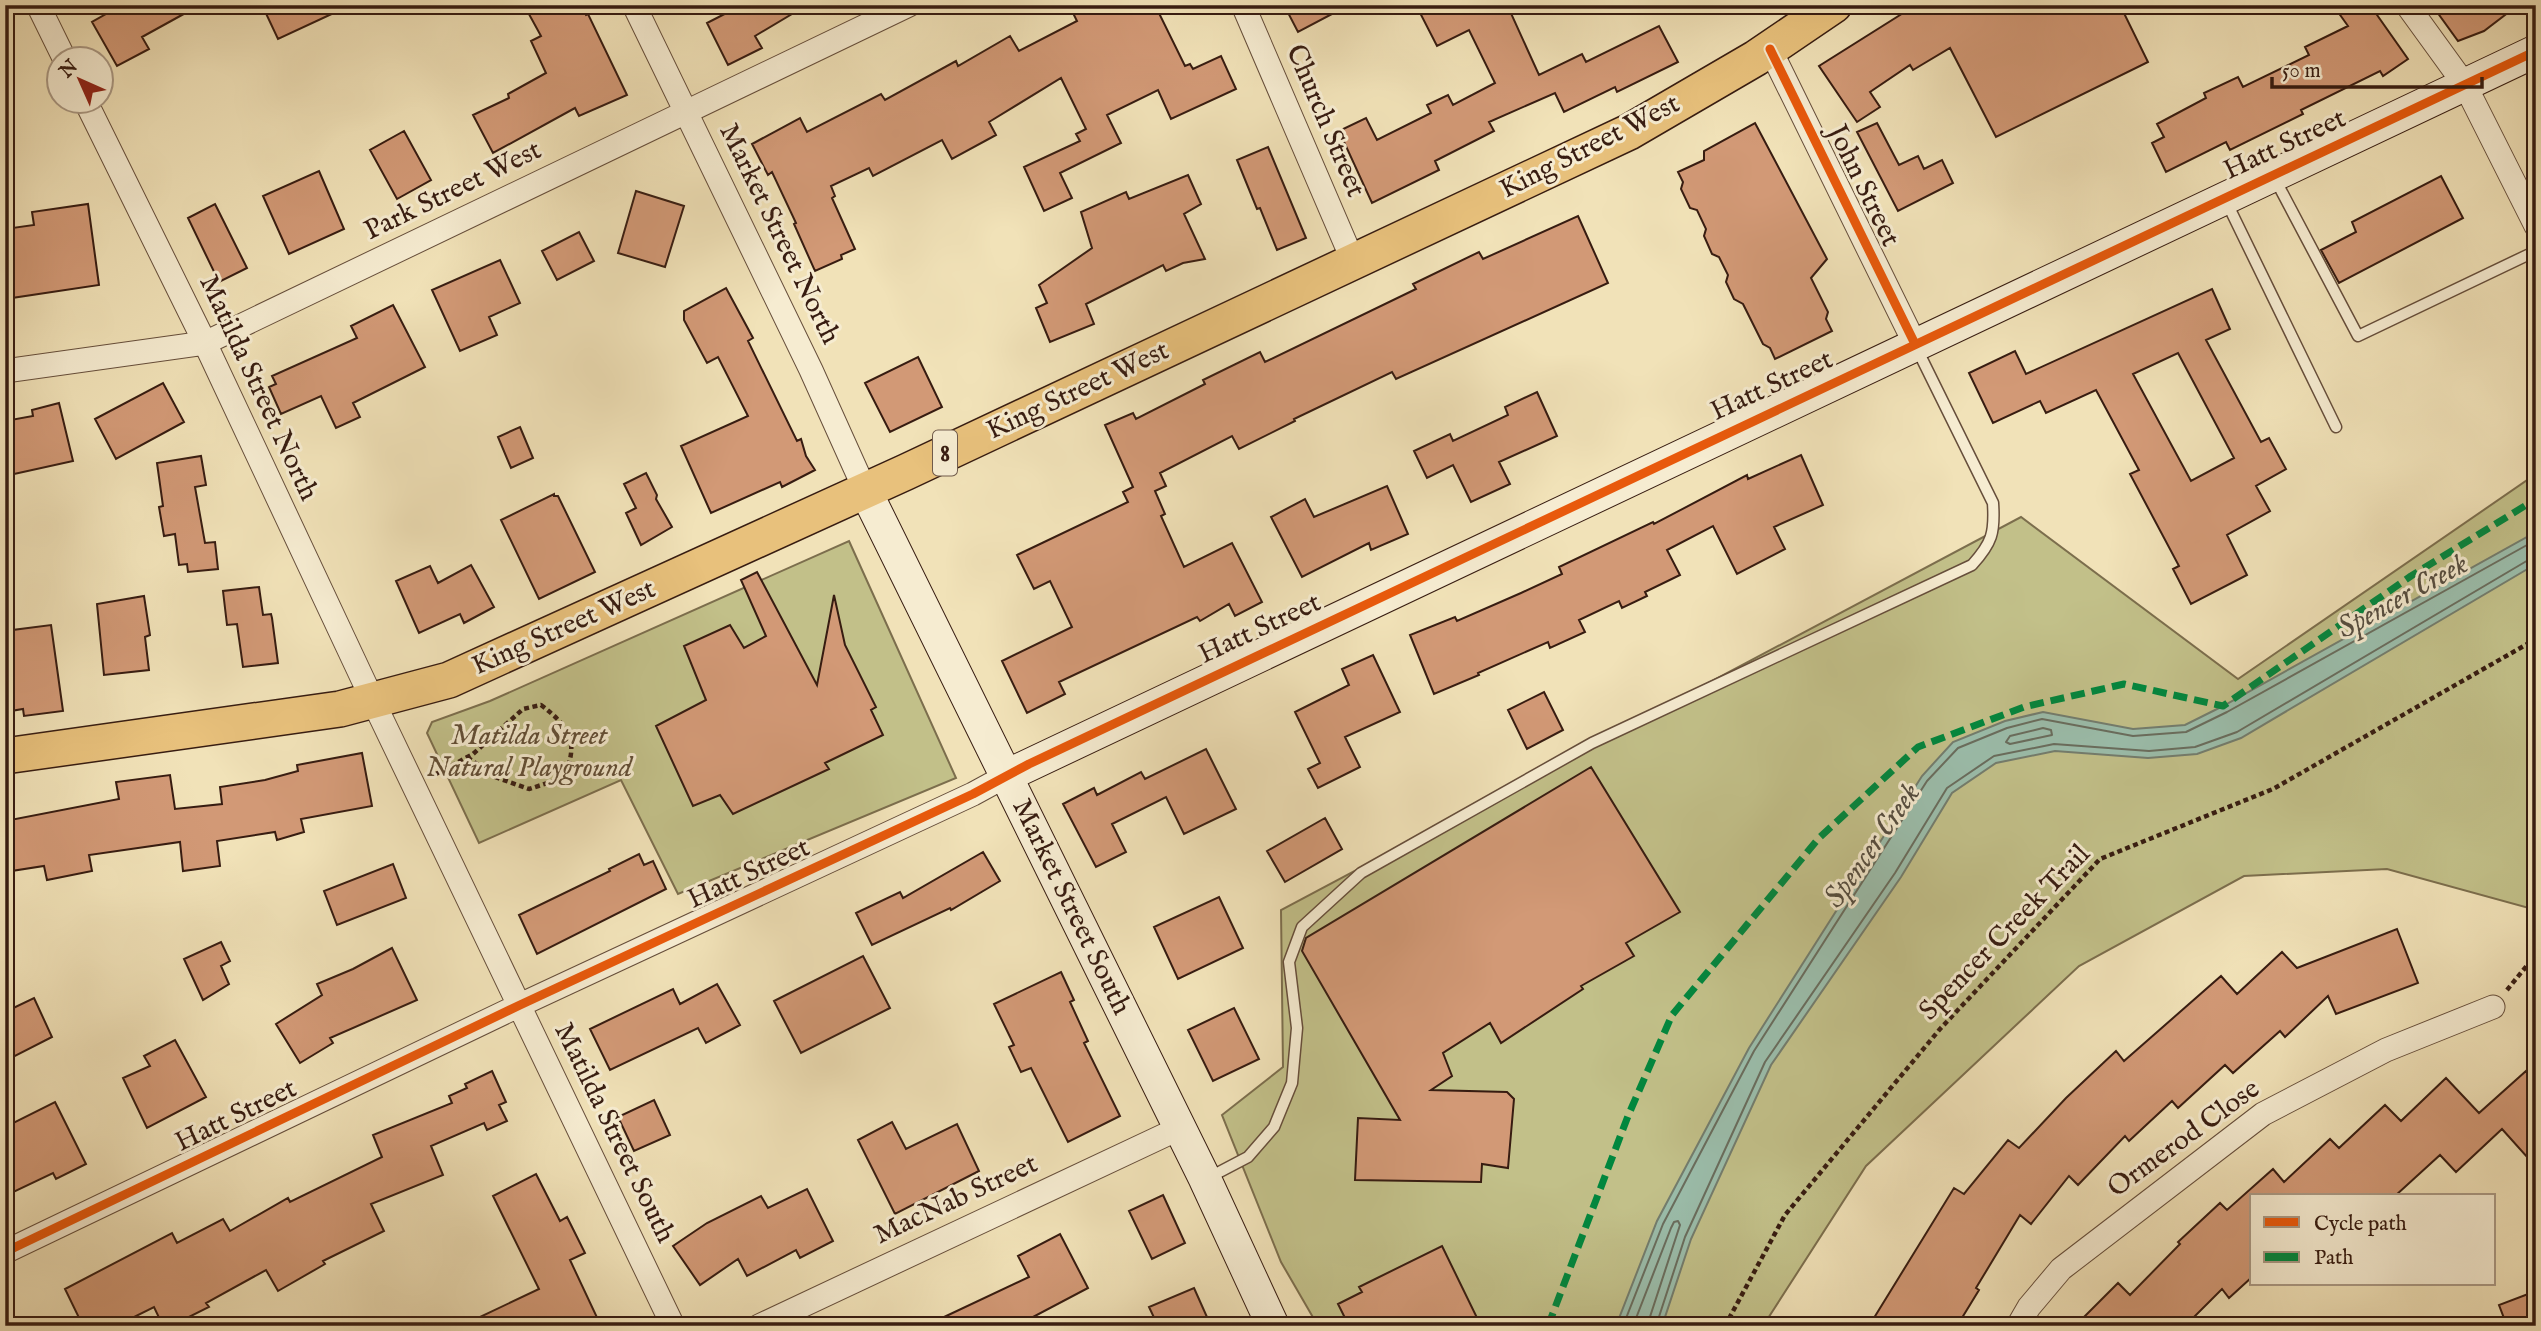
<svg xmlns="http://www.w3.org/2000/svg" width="2541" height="1331" viewBox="0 0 2541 1331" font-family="'IM FELL English',serif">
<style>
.green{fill:#c2c089;stroke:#7c6e4d;stroke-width:2}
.water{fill:#9bbeac;stroke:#737d6e;stroke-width:2}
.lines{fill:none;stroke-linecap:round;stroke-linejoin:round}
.shore{stroke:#696d5e;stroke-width:2}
.building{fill:#d29976;stroke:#371c11;stroke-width:2;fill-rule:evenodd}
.lane-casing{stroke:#664e3b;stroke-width:13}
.street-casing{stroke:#664e3b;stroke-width:25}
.secondary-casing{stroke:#371c11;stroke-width:34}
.primary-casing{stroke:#371c11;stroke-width:38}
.path{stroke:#371c11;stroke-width:4.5;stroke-dasharray:5 3.5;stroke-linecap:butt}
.lane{stroke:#f6ecd1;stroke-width:10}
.street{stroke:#f6ecd1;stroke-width:23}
.secondary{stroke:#f6ecd1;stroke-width:32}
.primary{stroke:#e8c17c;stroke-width:35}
.quiet{stroke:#00873e;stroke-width:7;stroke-dasharray:14 7;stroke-linecap:butt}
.cycleway-casing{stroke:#f6ecd1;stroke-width:13}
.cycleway{stroke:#e8590c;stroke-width:9}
.labels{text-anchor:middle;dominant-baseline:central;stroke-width:6;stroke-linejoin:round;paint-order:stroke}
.shield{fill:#f6ecd1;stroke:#705a4b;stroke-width:2}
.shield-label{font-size:26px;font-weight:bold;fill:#371c11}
.street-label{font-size:28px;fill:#371c11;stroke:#f6ecd1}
.park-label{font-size:28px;font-style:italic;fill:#614d35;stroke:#f6ecd1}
.water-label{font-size:30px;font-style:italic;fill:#554d40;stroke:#f6ecd1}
</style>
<rect width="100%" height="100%" fill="#f1e2b8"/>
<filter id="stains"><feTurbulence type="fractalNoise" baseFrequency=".00286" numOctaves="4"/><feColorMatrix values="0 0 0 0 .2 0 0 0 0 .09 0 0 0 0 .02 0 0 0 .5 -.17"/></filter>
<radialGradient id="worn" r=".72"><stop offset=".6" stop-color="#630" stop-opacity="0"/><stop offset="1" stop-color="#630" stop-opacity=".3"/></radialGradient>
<path class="green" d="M2536,474V910L2387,869L2244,876L2079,966L1866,1166L1763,1326H1318L1281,1262L1222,1115L1283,1067L1281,910L2021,517L2238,679Z
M849,541L956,778L678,894L621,780L479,843L427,733L432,722L490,701Z"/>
<path class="water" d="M2536,532V564L2241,738L2197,754L2148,758L2055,751L1996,763L1952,793L1901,877L1771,1065L1691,1239L1662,1326H1616L1657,1221L1749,1048L1922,776L1953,742L2005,721L2043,712L2133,729L2185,725L2223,706Z"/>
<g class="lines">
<path class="shore" d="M2043,728L2051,730L2052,735L2010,744L2006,742L2010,736Z
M1623,1326L1663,1224L1754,1051L1927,781L1958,748L2007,728L2042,719L2133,736L2186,732L2227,712L2536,540
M1633,1326L1671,1228L1674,1222L1678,1221L1680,1225L1647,1326
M1656,1326L1685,1237L1765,1062L1895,873L1947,788L1994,756L2054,744L2149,751L2195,747L2237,732L2530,559L2536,558"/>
</g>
<path class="building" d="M122,5H200L142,37L149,49L117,66L92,22Z
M262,5H351L278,39Z
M524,5H581L586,15L588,14L627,95L579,116L575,108L493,153L473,115L509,98L508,94L546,73L531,41L541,36Z
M742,5H807L755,36L762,48L728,65L707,23Z
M1069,5H1155L1185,66L1190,64L1193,69L1221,56L1236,89L1171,119L1158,90L1107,115L1121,143L1060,173L1072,198L1044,211L1024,167L1080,141L1076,134L1086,129L1061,78L989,122L996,135L952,159L942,140L873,176L869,168L831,186L835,196L832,198L855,249L841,255L842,259L815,271L794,224L796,223L772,172L768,175L752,144L800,118L807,132L881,94L885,100L956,61L958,66L1010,36L1019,51L1077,21Z
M1284,5H1349L1298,32Z
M1416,5H1516L1509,9L1539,75L1582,54L1586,62L1659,26L1678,62L1617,92L1615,87L1564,112L1555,93L1489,122L1494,131L1435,161L1439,170L1372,203L1339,131L1366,118L1377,140L1431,113L1427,105L1448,95L1453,105L1495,83L1469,30L1437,46Z
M1916,5H2120L2148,62L1996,137L1950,48L1913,70L1910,65L1870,92L1880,107L1857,122L1819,66Z
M2333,5H2370L2408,59L2383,76L2380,71L2301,110L2303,114L2230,150L2226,142L2166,172L2152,143L2164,137L2157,124L2206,98L2204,93L2238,77L2243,87L2309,55L2305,47L2348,26Z
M2432,5H2518L2484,31L2458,41Z
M1755,123L1827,259L1811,278L1828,312L1826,319L1832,331L1775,359L1770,348L1763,344L1743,304L1734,299L1726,282L1728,275L1719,257L1712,254L1704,236L1706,229L1697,210L1690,208L1681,189L1683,182L1678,172L1704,160V151Z
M1877,123L1899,165L1918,156L1924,169L1942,160L1953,183L1898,211L1857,132Z
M404,131L431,180L397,199L370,150Z
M1268,147L1306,238L1277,250L1260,208L1257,209L1237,160Z
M319,171L344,229L289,254L263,196Z
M1188,175L1201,204L1184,214L1205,259L1183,263L1166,271L1163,265L1086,304L1094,324L1050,342L1036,308L1047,303L1039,285L1092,248L1081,212L1126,192L1129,199Z
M2441,176L2463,218L2339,283L2321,250L2356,232L2352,222Z
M636,191L684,206L665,267L618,253Z
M88,204L99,285L5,299V229L34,225L32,212Z
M215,204L247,268L219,282L188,218Z
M1578,216L1608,283L1396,379L1392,372L1294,419L1295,421L1239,449L1232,436L1160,473L1166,486L1155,491L1165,514L1161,516L1184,567L1232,543L1262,602L1235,616L1229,604L1200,621L1197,617L1059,682L1065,694L1027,713L1002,661L1072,627L1050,581L1034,589L1017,555L1128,502L1123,492L1133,487L1105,425L1133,413L1136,419L1205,384L1203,380L1260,352L1265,362L1416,289L1413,284L1479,252L1483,259Z
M579,232L594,261L557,280L542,251Z
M500,260L520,303L489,317L497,335L460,351L432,290Z
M726,288L753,338L748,341L797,441L801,439L806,456L815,470L782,487L780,482L711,513L681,446L748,416L718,357L707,363L684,320V311Z
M2212,289L2230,329L2206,340L2261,442L2269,438L2286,469L2256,486L2270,511L2227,535L2247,575L2191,604L2173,569L2179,566L2130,474L2139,470L2096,390L2046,413L2040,401L1993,423L1969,373L2015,351L2026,374ZM2178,353L2234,458L2191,481L2133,374Z
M393,305L425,367L353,403L360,417L336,428L321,396L281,414L269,387L276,384L272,376L357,338L351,326Z
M918,357L942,407L890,432L865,383Z
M163,383L184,422L116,459L95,419Z
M1537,392L1557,436L1499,462L1510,484L1471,502L1453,465L1427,478L1414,451L1450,434L1453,441L1508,415L1505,407Z
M59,403L73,461L5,476V421L33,416L32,410Z
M520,427L533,458L511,468L498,437Z
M1801,455L1823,505L1774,527L1785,549L1737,574L1713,526L1667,550L1680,575L1645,592L1647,596L1622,608L1619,601L1579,620L1585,632L1550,648L1548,642L1478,673L1479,675L1434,694L1410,635L1455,617L1457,621L1521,593L1562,574L1559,567L1653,522L1654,524L1747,475L1748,479Z
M201,456L206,485L195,487L205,543L215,542L218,569L188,572L187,564L179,565L175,534L164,536L159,507L163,506L157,463Z
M646,473L657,495L656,499L672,527L641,545L626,513L636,508L624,484Z
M1387,486L1408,534L1371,550L1369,543L1302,577L1271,517L1305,499L1314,517Z
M554,494V496H558L595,572L539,599L501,520Z
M471,565L494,607L464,623L460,614L419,633L396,581L430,566L438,583Z
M757,572L817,685L834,595L845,645L876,707L871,710L883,735L825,763L829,769L733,814L720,795L693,806L656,726L706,700L684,646L730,625L744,648L766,636L741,580Z
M259,587L263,615L271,614L272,618L278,663L243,667L237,624L227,625L223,591Z
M144,596L150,635L145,637L149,670L104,675L97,604Z
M51,625L63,711L24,716L23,709L5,712V631Z
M1373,655L1400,712L1345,737L1360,767L1318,788L1308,769L1320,763L1295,712L1349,685L1342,669Z
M1544,692L1563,730L1527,749L1508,710Z
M1206,749L1236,809L1184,834L1166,797L1112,824L1126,852L1096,867L1063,804L1094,788L1097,795L1141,772L1145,779Z
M362,753L372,806L301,819L304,832L277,840L275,832L217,841L220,866L183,871L180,842L89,855L92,871L47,880L44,866L5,872V821L119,799L116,782L170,775L175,809L222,804L220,787L265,780L298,771L297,765Z
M1591,767L1680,912L1626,943L1634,956L1581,986L1583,989L1501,1043L1490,1023L1443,1053L1452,1076L1431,1090L1507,1092L1514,1099L1508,1168L1482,1164L1481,1182L1355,1180L1358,1118L1400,1120L1302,951L1306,938Z
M1325,818L1342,849L1285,882L1267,851Z
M983,852L1000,881L951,910L950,908L872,945L856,913L900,892L903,898Z
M639,854L644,865L653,861L666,889L537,954L519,915L610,871L609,869Z
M393,864L406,898L337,925L324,891Z
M1219,897L1243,948L1178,979L1154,927Z
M2397,929L2418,983L2336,1014L2328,996L2285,1037L2280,1031L2233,1073L2225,1065L2178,1108L2172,1101L2129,1141L2125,1136L2078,1185L2069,1176L2031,1224L2020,1215L1976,1288L1979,1290L1957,1326H1869L1954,1188L1964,1194L2008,1140L2019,1148L2066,1098L2116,1051L2124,1061L2221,976L2237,994L2282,952L2297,968Z
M221,942L230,961L221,966L229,984L203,1000L184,959Z
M392,948L417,1000L330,1038L333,1043L300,1063L276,1024L322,995L317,984L353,969Z
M863,956L890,1008L801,1053L774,1001Z
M1061,972L1074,1000L1070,1002L1088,1041L1084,1043L1120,1116L1068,1142L1031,1068L1021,1072L1009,1047L1014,1045L994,1004Z
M717,984L740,1025L706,1043L698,1028L610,1070L590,1029L673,989L680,1004Z
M34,998L52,1037L13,1057L5,1041V1012Z
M1234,1008L1259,1059L1213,1081L1188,1030Z
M175,1040L206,1097L147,1128L123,1078L150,1066L144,1056Z
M492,1071L506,1102L499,1105L507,1121L487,1130L484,1123L431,1146L443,1175L371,1204L384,1231L323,1261L325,1264L278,1291L266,1270L206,1303L209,1307L171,1326H163L154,1307L116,1326H83L65,1289L172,1233L177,1243L223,1219L230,1231L288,1198L290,1202L382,1157L373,1135L452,1103L449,1096L467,1088L465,1084Z
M2526,1071L2536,1083V1167L2502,1129L2456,1172L2440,1155L2395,1196H2252V1277L2229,1298L2222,1289L2185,1326H2075L2118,1283L2130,1295L2180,1244L2178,1242L2220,1203L2227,1210L2273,1169L2284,1182L2330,1139L2339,1148L2385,1105L2401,1121L2446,1078L2479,1113Z
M654,1100L670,1135L634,1151L618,1117Z
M55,1102L86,1164L56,1179L53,1173L5,1196V1127Z
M892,1122L906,1149L957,1124L979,1171L895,1214L858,1140Z
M536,1174L560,1221L567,1217L585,1253L570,1260L601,1326H461L539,1289L493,1196Z
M807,1189L833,1241L800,1258L796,1250L747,1276L738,1259L700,1285L673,1246L707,1223L761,1196L768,1208Z
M1163,1195L1185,1243L1152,1259L1129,1211Z
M1060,1234L1088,1288L1031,1318L1034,1326H925L1029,1277L1018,1256Z
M1442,1246L1481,1326H1349L1338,1304L1362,1292L1359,1287Z
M1194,1288L1211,1326H1158L1149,1307Z
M2536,1291V1326H2507L2499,1305Z"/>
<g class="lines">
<g class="lane-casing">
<path id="lane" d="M2275,179L2358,336L2536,251
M2226,201L2336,427
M1208,1178L1248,1157L1274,1127L1292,1083L1297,1028L1289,962L1302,927L1361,873L1592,743L1972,565C1992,543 1995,533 1993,503L1916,347"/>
</g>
<g class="street-casing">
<path id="street" d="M38,5L65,60
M634,5L811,370L865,490
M1243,5L1353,261
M2407,5L2465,85L2536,226
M1770,49L1915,344
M86,102L205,343L373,701L673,1326
M5,371L205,343L909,5
M5,1252L520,1005L973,794L1006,776
M759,1326L1180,1128
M2018,1326L2029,1307L2061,1269L2263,1114L2386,1050L2493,1007"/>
</g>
<g class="secondary-casing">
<path id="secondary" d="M865,490L1205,1179L1273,1326
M1006,776L2536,51"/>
</g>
<g class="primary-casing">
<path id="primary" d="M5,756L340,709L449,680L906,472L1629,132L1756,58L1834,5"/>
</g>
<path class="path" d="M436,774L473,754L523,709L541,705C570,727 580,743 563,778L529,789L495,777L467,757
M2507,990L2529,963L2536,958
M1725,1326L1785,1215L1940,1029L2100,859L2273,789L2536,639"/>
<use href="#lane" class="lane"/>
<use href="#street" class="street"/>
<use href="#secondary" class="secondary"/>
<use href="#primary" class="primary"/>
<path class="quiet" d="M1548,1326L1628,1116L1672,1015L1819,838L1918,747L2024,707L2124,684L2223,706L2411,576L2536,499"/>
<g class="cycleway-casing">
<path id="cycleway" d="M1770,49L1915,344
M5,1252L520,1005L973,794L1029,764L2536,51"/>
</g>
<use href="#cycleway" class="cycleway"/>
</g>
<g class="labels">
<rect class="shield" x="933" y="430.5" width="24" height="45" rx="5"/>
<g class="shield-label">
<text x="945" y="453">8</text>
</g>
<g class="street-label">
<text transform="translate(1325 121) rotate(67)">Church Street</text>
<text transform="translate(2285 145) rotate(-25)">Hatt Street</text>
<text transform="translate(1590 147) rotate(-27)">King Street West</text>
<text transform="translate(1863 186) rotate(64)">John Street</text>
<text transform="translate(453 191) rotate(-26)">Park Street West</text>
<text transform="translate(779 234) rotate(64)">Market Street North</text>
<text transform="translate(1772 386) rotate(-25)">Hatt Street</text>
<text transform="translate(258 388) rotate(65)">Matilda Street North</text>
<text transform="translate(1078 391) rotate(-25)">King Street West</text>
<text transform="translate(564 628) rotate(-24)">King Street West</text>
<text transform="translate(1260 629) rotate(-25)">Hatt Street</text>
<text transform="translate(749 874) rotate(-25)">Hatt Street</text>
<text transform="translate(1071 907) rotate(64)">Market Street South</text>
<text transform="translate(2005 933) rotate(-46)">Spencer Creek Trail</text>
<text transform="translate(236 1116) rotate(-26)">Hatt Street</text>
<text transform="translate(614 1133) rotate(64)">Matilda Street South</text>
<text transform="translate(2184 1139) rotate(-36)">Ormerod Close</text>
<text transform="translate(956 1200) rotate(-25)">MacNab Street</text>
</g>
<g class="park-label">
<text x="529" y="736">Matilda Street<tspan x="529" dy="32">Natural Playground</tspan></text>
</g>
<g class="water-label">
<text transform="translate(2403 597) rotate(-29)">Spencer Creek</text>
<text transform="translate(1873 846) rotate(-55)">Spencer Creek</text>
</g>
</g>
<rect width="2541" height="1331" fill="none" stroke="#f1e2b8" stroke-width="28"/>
<rect x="7" y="7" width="2527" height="1317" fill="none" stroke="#371c11" stroke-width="3.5"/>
<rect x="14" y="14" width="2513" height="1303" fill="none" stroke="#371c11" stroke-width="2"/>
<rect x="2250" y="1194" width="245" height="91" fill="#f6ecd1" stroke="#aa9984" stroke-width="2"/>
<rect x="2264" y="1217" width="35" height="10" fill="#e8590c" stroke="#aa9984" stroke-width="2"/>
<text x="2314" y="1230" font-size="21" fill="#371c11">Cycle path</text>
<rect x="2264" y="1252" width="35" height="10" fill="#00873e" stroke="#aa9984" stroke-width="2"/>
<text x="2314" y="1264" font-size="21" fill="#371c11">Path</text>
<g transform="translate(80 80) rotate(315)"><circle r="33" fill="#f6ecd1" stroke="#aa9984" stroke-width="2"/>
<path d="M0-5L12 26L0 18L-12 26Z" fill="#8f2418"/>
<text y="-10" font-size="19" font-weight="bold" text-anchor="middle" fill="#371c11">N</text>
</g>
<path d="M2272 77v10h210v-10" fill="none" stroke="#371c11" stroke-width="3.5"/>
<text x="2282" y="77" font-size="21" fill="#371c11" stroke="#f6ecd1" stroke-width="5" paint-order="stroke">50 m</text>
<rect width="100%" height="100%" filter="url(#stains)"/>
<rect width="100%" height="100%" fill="url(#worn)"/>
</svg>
